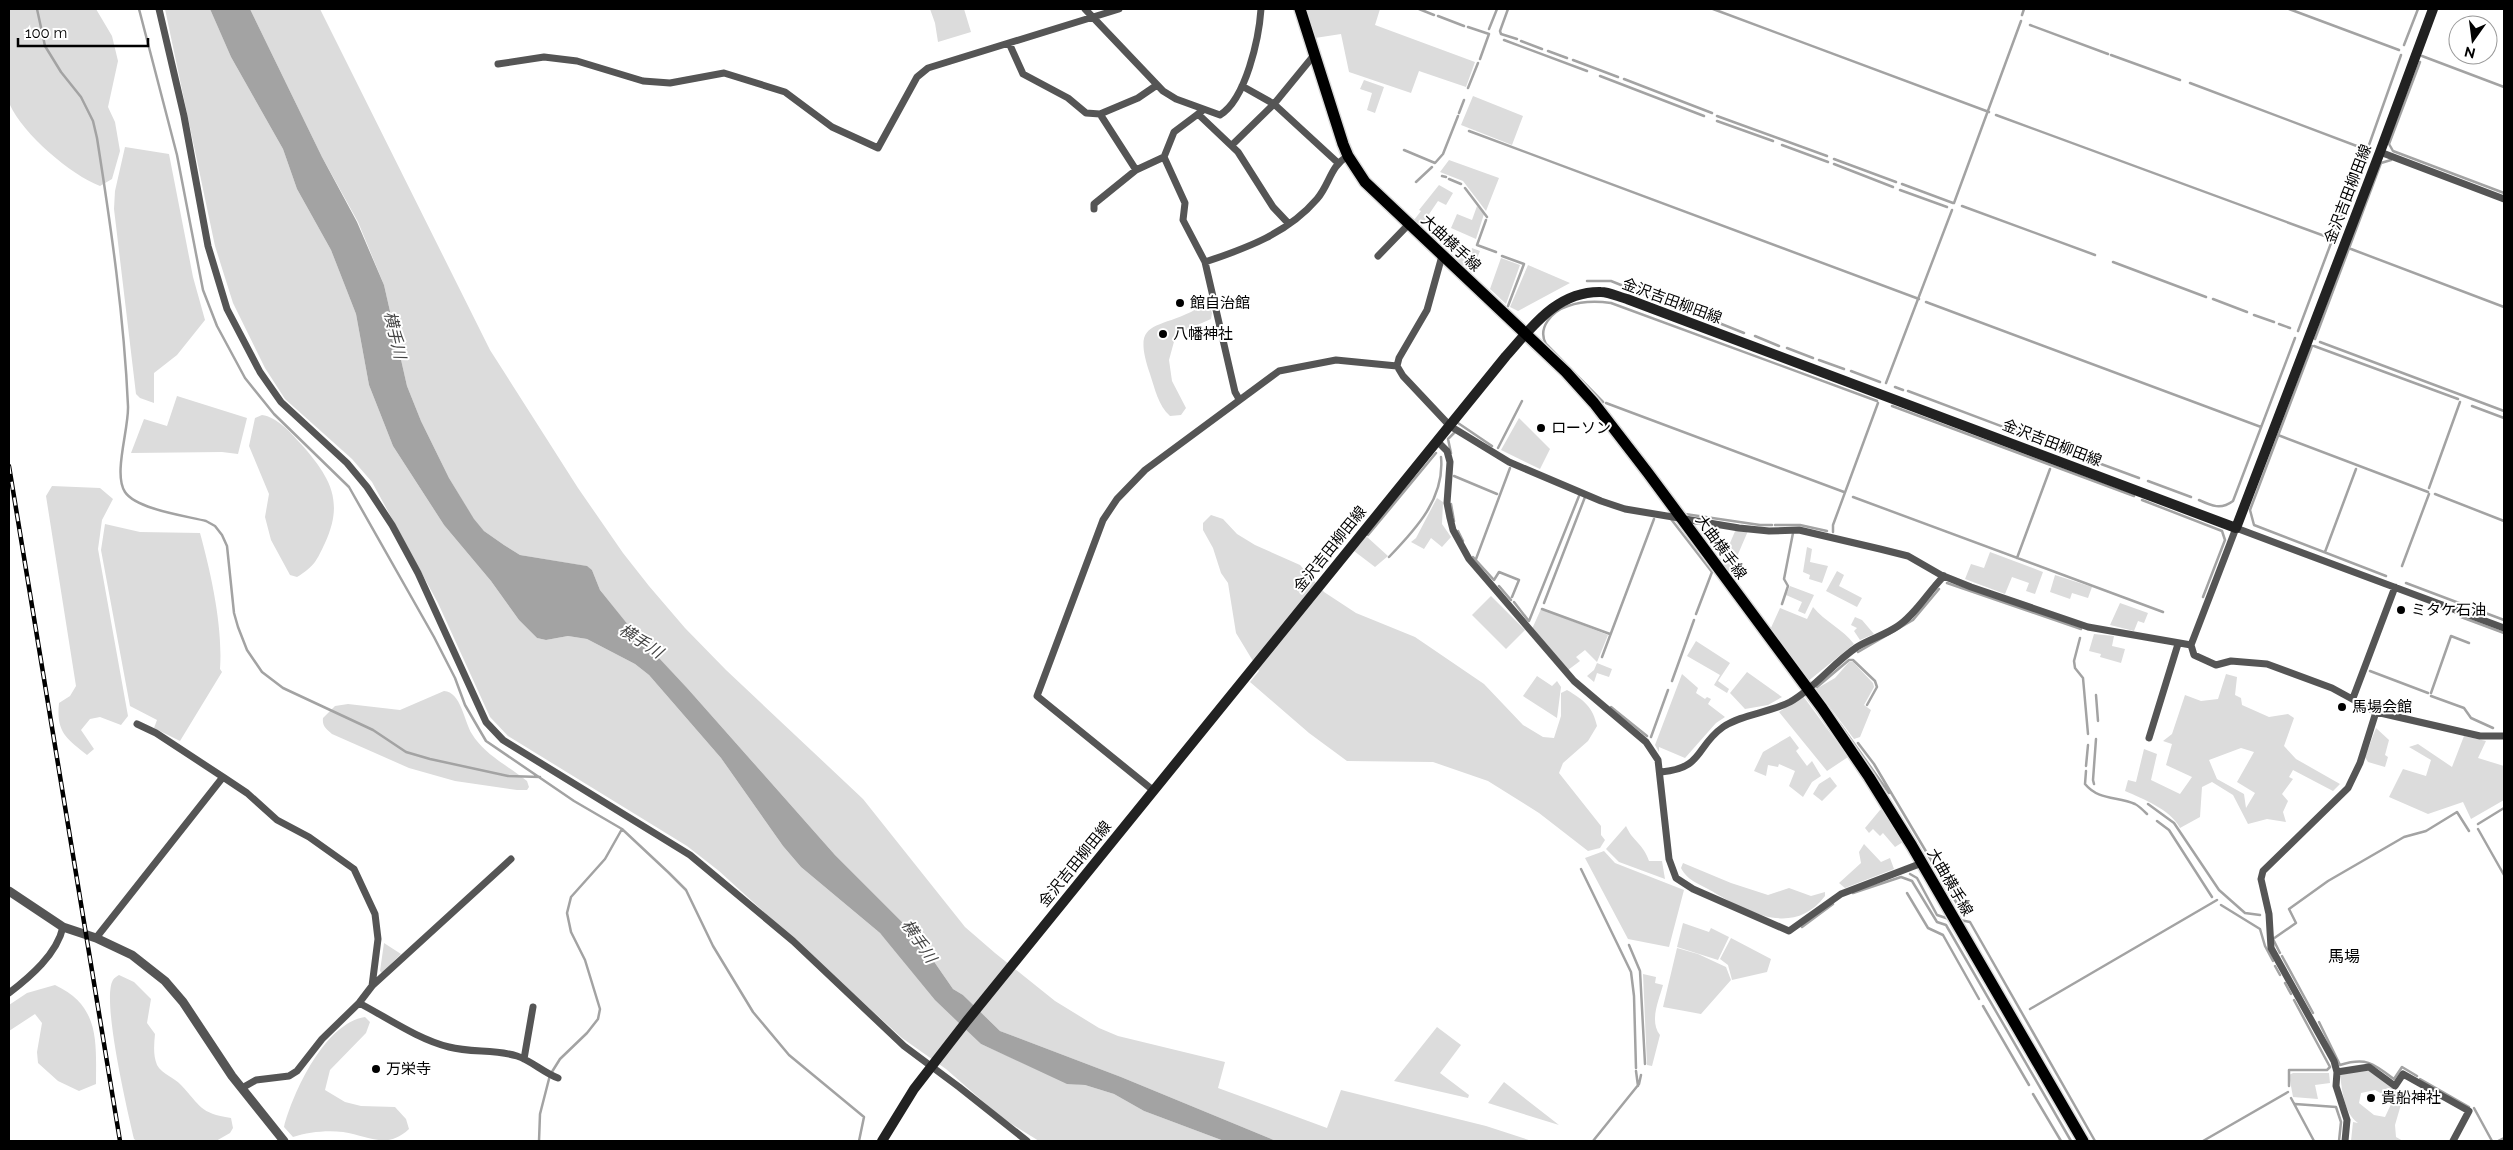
<svg xmlns="http://www.w3.org/2000/svg" width="2513" height="1150" viewBox="0 0 2513 1150" font-family="Raleway,'Noto Sans JP',sans-serif">
<style>
.green{fill:#dcdcdc;fill-rule:evenodd}
.water{fill:#a3a3a3}
.lines{fill:none;stroke-linecap:round;stroke-linejoin:round}
.stream{stroke:#a3a3a3;stroke-width:2.5}
.primary-casing{stroke:#dbdbdb;stroke-width:14}
.minor{stroke:#555;stroke-width:7}
.tertiary{stroke:#555;stroke-width:9}
.secondary{stroke:#222;stroke-width:10}
.primary{stroke:#000;stroke-width:11}
.rail-casing{stroke:#000;stroke-width:4.5}
.rail{stroke:#fff;stroke-width:2.5;stroke-dasharray:8;stroke-linecap:butt}
.poi-dot{fill:#000;stroke:#fff;stroke-width:2}
.labels{text-anchor:middle;dominant-baseline:central;stroke-width:4;stroke-linejoin:round;paint-order:stroke}
.street-label{font-size:15px;fill:#000;stroke:#fff}
.poi-label{font-size:15px;fill:#000;stroke:#fff;text-anchor:start}
.water-label{font-size:16px;font-style:italic;fill:#444;stroke:#fff}
.neighbourhood-label{font-size:16px;fill:#000;stroke:#fff}
</style>
<rect width="100%" height="100%" fill="#fff"/>
<path class="green" d="M9,9H96L112,36L118,61L108,107L115,122L120,151L112,179L100,186C71,175 23,134 10,105C5,96 9,24 9,9Z
M165,9H210L231,57L283,149L297,189L331,250L356,314L369,385L393,446L444,525L491,581L519,620L537,638L546,640L568,636L587,639L635,664L649,675L721,758L783,846L801,867L880,933L981,1044L1067,1083L1085,1085L1114,1094L1144,1111L1224,1141H1039L1002,1118L946,1069L902,1038L719,871L687,846L508,736L490,717L438,603L372,482L352,459L285,399L265,368L233,303L215,246Z
M250,9H320L490,350L578,488L623,553L649,586L685,628L726,670L863,799L965,927L995,953L1055,1001L1099,1028L1118,1036L1225,1062L1218,1088L1327,1128L1341,1090L1486,1126L1532,1141H1276L1121,1077L1000,1031L963,995L953,989L917,937L835,855L688,689L631,629L600,590L592,570L586,566L520,555L504,545L484,531L474,520L449,478L421,421L407,386L384,285L358,222L322,157Z
M930,9H964L971,32L938,42L935,23Z
M1306,9H1380L1375,25L1475,62L1466,87L1419,71L1411,93L1349,72L1341,34L1315,38Z
M1364,80L1384,87L1375,113L1367,110L1372,93L1360,89Z
M1473,96L1523,116L1512,145L1461,125Z
M125,147L169,154L193,277L205,320L177,355L154,373V403L140,398L136,394L114,209L115,191Z
M1449,160L1499,178L1486,211L1463,181L1440,172Z
M1439,185L1453,193L1446,205L1438,201L1421,226L1414,220L1421,211L1419,210Z
M1477,206L1484,214L1476,239L1451,228L1457,214L1472,220Z
M1457,248L1470,254L1472,248L1480,251L1471,273L1453,258Z
M1501,258L1520,265L1506,304L1490,289Z
M1528,265L1570,283L1518,311L1510,307Z
M1208,302L1212,313L1211,319L1179,333L1175,338L1169,360L1172,381L1186,408L1181,415L1170,416C1158,405 1155,389 1150,374C1132,321 1153,330 1191,312C1197,309 1202,305 1208,302Z
M177,396L247,418L238,454L222,452L131,453L144,419L167,426Z
M262,415C277,417 290,432 301,444C329,476 345,500 325,543C317,560 314,567 297,577L290,575L271,540L265,517L269,494L249,446L255,418Z
M1519,418L1550,449L1540,469L1501,450Z
M52,486L100,488L113,499L102,520L98,549L128,716L121,725L100,717L90,719L81,730L94,749L87,755C66,738 56,732 59,703L70,696L76,686L46,496Z
M1437,498L1443,502L1442,524L1451,537L1442,547L1431,538L1424,549L1411,542L1416,538Z
M1211,515L1223,519L1237,534L1255,545L1300,565L1324,592L1356,613L1415,637L1484,684L1523,725L1543,737L1554,738L1561,716V693L1567,690C1584,700 1593,707 1597,726L1588,741L1563,763L1559,773L1601,826V835L1605,840L1600,848L1588,851L1539,813L1488,781L1433,762L1347,761L1309,733L1250,682L1259,671L1236,633L1228,583L1221,573L1213,548L1203,530V523Z
M105,524L140,532L200,533C211,573 223,627 220,669L222,672L180,741L154,728L157,720L130,706L101,550Z
M1736,529L1748,531L1729,575L1721,564Z
M1366,536L1388,556L1375,567L1354,551Z
M1807,547L1812,549L1810,562L1828,566L1822,583L1809,579L1810,575L1803,572Z
M1990,552L2043,572L2035,594L2026,591L2029,583L2012,577L2005,594L1965,579L1971,564L1984,568Z
M1837,571L1844,575L1839,586L1862,598L1857,607L1826,591Z
M2055,575L2092,587L2088,598L2072,593L2070,599L2050,592Z
M1790,586L1814,595L1805,614L1798,611L1802,602L1786,595Z
M1491,596L1525,630L1506,649L1472,615Z
M2120,603L2148,613L2144,623L2138,621L2134,631L2110,625Z
M1813,607C1825,622 1843,629 1854,644L1807,682L1770,630L1780,608L1807,619Z
M1541,609L1608,635L1597,662L1585,650L1576,657L1580,661L1568,670L1532,629Z
M1855,617L1862,620L1874,634L1860,640L1854,631L1857,628L1851,625Z
M2094,634L2114,636L2112,646L2125,649L2121,663L2100,657L2101,654L2089,651Z
M1696,641L1730,663L1718,681L1729,689L1727,693L1714,685L1720,675L1687,656Z
M1849,662H1853L1873,683L1874,687L1864,705L1871,710L1860,737L1854,739L1816,689L1835,678Z
M1597,663L1612,669L1609,677L1597,673L1594,682L1587,676L1594,670Z
M1747,672L1782,697L1768,705L1745,709L1730,693Z
M1682,674L1698,688L1696,693L1705,699L1707,697L1711,699L1708,704L1725,717L1716,723L1685,758L1659,747V752L1655,745Z
M2226,674L2237,677L2235,695L2241,698L2242,705L2269,717L2288,714L2294,718L2284,746L2296,759L2340,784L2333,791L2293,770L2289,777L2293,779L2282,794L2288,801L2283,812L2286,822L2267,819L2248,824L2233,795L2212,782L2202,787L2200,817L2180,828C2170,809 2143,799 2125,791L2128,780L2136,782L2144,749L2157,754L2151,780L2180,794L2192,777L2166,765L2172,744L2163,741L2172,734L2185,695L2201,701L2218,699ZM2241,748L2254,752L2237,782L2255,793L2246,808L2244,794L2217,779L2209,760Z
M1537,676L1552,686L1557,681L1561,687L1557,718L1523,696Z
M444,691C461,692 464,721 472,734C484,754 508,766 527,781L529,787L527,790H517L455,781L409,768L332,734C326,729 322,726 323,718L335,706L348,704L400,710Z
M1803,696L1848,757L1827,771L1779,712Z
M2376,728L2389,740L2385,755L2388,757L2385,767L2368,762L2365,757Z
M1790,736L1799,748L1796,751L1807,766L1812,761L1821,776L1812,782L1803,797L1789,786L1795,771L1779,764L1778,767L1768,765L1766,776L1754,771L1763,752Z
M2464,736L2486,741L2478,758L2504,766V800L2471,819L2463,802L2428,814L2389,797L2403,769L2426,776L2431,760L2409,747L2418,744L2452,767Z
M1830,777L1837,786L1822,801L1813,794L1819,784Z
M1883,809L1903,842L1895,847L1883,833L1880,836L1873,829L1869,833L1865,828L1880,810Z
M1626,826C1633,842 1643,843 1649,861H1662L1665,879L1619,862L1606,849Z
M1864,844L1881,862L1890,858L1894,869L1845,888L1839,883L1861,863L1859,852Z
M1604,851L1615,863L1684,890L1669,947L1628,939L1585,858Z
M1683,863L1731,883L1768,895L1789,888L1811,896L1825,892V896C1794,937 1749,913 1715,893C1703,885 1688,882 1681,868Z
M1683,923L1709,932L1711,928L1729,937L1718,960L1677,947Z
M1731,938L1771,959L1767,972L1732,980L1728,965L1720,959Z
M384,943L401,954L382,973L380,971Z
M1677,948L1698,954L1726,967L1731,980L1701,1014L1663,1007Z
M1643,974L1656,977L1655,983L1663,985C1659,1000 1649,1021 1660,1035L1652,1066L1647,1065Z
M119,975L134,982L151,999L147,1023L155,1034C154,1045 153,1055 157,1065C162,1074 175,1078 181,1085C201,1106 199,1113 231,1118L233,1128L230,1133L216,1141H137L134,1139C128,1113 101,999 113,980C114,978 117,976 119,975Z
M55,985C100,1006 96,1041 96,1084L79,1091L58,1081L38,1063L37,1052L42,1023L35,1014L9,1031V1005L27,993Z
M365,1017L370,1022L366,1033L330,1070L325,1090L345,1102L361,1106L395,1107L406,1119L409,1129C387,1150 369,1136 343,1132C327,1130 308,1132 293,1137L284,1127C293,1092 325,1023 365,1017Z
M1437,1027L1461,1045L1440,1073L1469,1095L1468,1098L1394,1081Z
M2368,1069L2394,1089L2402,1101L2395,1125L2396,1137L2403,1141H2351L2353,1122L2358,1123C2344,1113 2342,1090 2340,1074ZM2375,1090L2393,1100L2385,1117L2374,1115L2359,1103L2361,1093Z
M2293,1073H2329L2330,1083L2315,1085L2318,1099L2293,1097L2289,1075Z
M1504,1082L1559,1125L1488,1103Z"/>
<path class="water" d="M210,9H250L322,157L357,222L384,285L407,386L421,421L449,478L474,519L484,531L504,545L520,555L587,566L592,570L600,590L629,626L688,689L835,855L917,937L953,989L963,995L1000,1031L1121,1077L1276,1141H1224L1144,1111L1114,1094L1085,1085L1067,1084L981,1044L935,1000L880,933L801,867L783,846L721,758L649,675L635,664L587,639L568,636L546,640L537,638L519,620L491,581L444,525L393,446L369,385L356,314L331,250L297,189L283,149L231,57Z"/>
<g class="lines">
<path class="stream" d="M37,9L45,46L61,72L81,97L93,121L97,138C111,227 124,316 128,406C129,429 113,474 125,492C136,509 186,516 206,521L215,526L222,535L227,546L234,613L238,627L247,650L262,672L283,688L373,730L406,752L430,759L508,776L540,777
M139,9L177,155L203,290L217,326L245,378L274,414L349,487L434,637L455,678L465,705L486,741L574,801L622,829L669,873L686,890L713,946L753,1012L789,1055L864,1117L859,1141
M1419,9L1434,15
M1508,9L1500,31L1501,34L1517,39
M1713,9L1989,112
M2289,9L2399,50
M2022,15L2024,9
M1438,16L1464,26
M2030,25L2108,54
M1468,27L1489,34L1480,59
M1489,29L1497,9
M1504,40L1587,71
M1521,41L1542,49
M2404,45L2418,9
M1548,51L1567,58
M2111,55L2180,80
M2422,56L2504,87
M1573,60L1618,77
M2420,62L2389,144L2393,151L2504,193
M1600,76L1704,116
M1624,79L1712,113
M2190,83L2362,148
M1468,88L1478,63
M1459,113L1464,100
M1996,115L2330,238
M1717,116L1827,156
M1717,121L1773,141
M1469,131L1919,299
M1782,145L1828,162
M2369,145L2401,55
M1404,150L1435,163L1443,154L1458,116
M1834,159L1896,182
M1834,164L1893,187
M1442,176L1446,177
M1449,179L1461,184
M1416,182L1432,167
M1902,184L1953,203
M1465,188L1487,217
M1900,190L1947,207
M1954,203L2021,21
M1962,206L2095,255
M1486,220L1477,245L1496,252
M2351,249L2504,307
M1502,256L1524,264L1508,306
M2113,262L2206,297
M1587,281H1611L1651,297
M2213,299L2247,312
M1658,300L1710,318
M1926,302L2261,427
M2254,315L2274,322
M1719,323L1744,333
M2279,324L2290,328
M2298,331L2366,150
M1755,336L1779,346
M2315,339L2381,163L2391,160
M2320,342L2504,411
M2312,346L2250,510L2254,525L2386,576
M2314,346L2458,399
M1787,348L1813,358
M1819,360L1844,369
M1851,371L1880,382
M1886,383L1952,210
M1895,387L1903,390
M1908,391L2038,440
M1603,402L1546,344C1537,328 1552,311 1568,306C1582,301 1597,301 1611,303L1877,401
M1606,403L1844,492
M1892,406L2134,496
M2472,406L2504,418
M1458,423L1492,446
M2278,435L2428,492
M2045,443L2089,460
M1498,448L1522,401
M1451,453L1448,439L1455,432
M2093,461L2139,478
M1454,476L1497,494
M2148,481L2191,497
M2429,488L2460,402
M2435,494L2504,521
M1853,497L2163,612
M2142,500L2222,531L2225,540L2203,597
M2199,500C2212,506 2221,510 2233,501L2295,338
M1451,504L1454,521
M1685,514L1760,525H1772
M1671,519L1712,572L1696,614
M1775,525H1800L1827,531
M1458,531L1463,541
M1833,532V525L1878,403
M1368,535L1436,453
M2325,552L2356,469
M1389,557C1416,529 1445,498 1441,457
M1473,557L1494,580
M2017,558L2050,469
M1476,559L1510,468
M2402,566L2429,494
M1494,580L1499,572L1519,580L1512,597
M1947,583L2081,629
M2406,583L2504,620
M1499,586L1511,600
M1514,602L1528,620
M1544,603L1585,497
M1782,604L1788,586L1784,579L1793,533
M1542,609L1610,634
M2461,617L2504,633
M1529,621L1579,496
M2080,638L2074,661L2075,668L2083,678L2088,734
M1858,652L1913,620L1939,589
M1602,657L1654,519
M2370,671L2428,693
M1672,681L1694,620
M1817,687L1849,660H1853L1875,681L1877,687L1867,705
M2431,693L2451,636L2469,643
M2096,695L2098,721
M2431,696L2464,708L2471,718L2493,728
M1611,707L1647,736
M1840,724L1889,793
M1651,737L1668,690
M1858,743L1874,764L1965,917
M2086,766L2088,745
M2086,771L2085,784C2099,801 2118,796 2135,804C2139,806 2144,811 2147,814
M2094,784L2093,780L2096,739
M2148,804L2174,823L2219,890L2245,913L2260,915
M2157,821L2169,830L2212,897
M2478,824L2504,808
M2478,829L2504,875
M1581,869L1631,972L1634,996L1636,1068
M1910,874L1917,878L1937,915L1949,919
M1853,893L1901,877L1912,881L1937,922L1946,925L2071,1141
M1907,893L1928,928L1943,935L1979,999
M2221,905L2260,929L2265,946L2273,961
M1960,920L1970,922L2095,1141
M1802,927L1833,904
M1629,945L1640,971L1645,1064
M2280,953L2273,939L2296,923L2289,909L2328,881L2404,837L2426,831L2457,812L2469,831
M2282,956L2313,1013
M2275,966L2280,975
M2285,983L2291,994
M1983,1006L2029,1085
M2030,1009L2217,900
M2319,1022L2340,1065C2366,1057 2373,1063 2394,1079L2402,1067L2417,1076
M1636,1071L1638,1086
M2420,1079L2469,1107
M2289,1086V1070H2327L2330,1067L2294,1000
M2033,1094L2061,1141
M2291,1098L2314,1141
M2295,1104L2336,1107L2341,1122L2339,1141
M2474,1108L2492,1141
M539,1141L540,1114L550,1075L560,1059L587,1033L598,1019L600,1009L585,960L571,932L567,913L571,897L605,859L622,829
M1593,1141L1639,1084L1641,1075
M2203,1141L2288,1092
M2498,1141L2504,1138"/>
<g class="primary-casing">
<path id="primary" d="M1300,9L1343,144L1348,156L1365,182L1566,372L1594,403L1648,473L1822,708L1869,777L1912,846L2083,1141"/>
</g>
<path class="minor" d="M159,9L184,116L208,246L227,309L260,372L281,402L347,463L367,487L392,525L418,573L486,722L503,740L690,855L793,941L904,1046L959,1087L1027,1141
M1085,9L1163,91L1176,99L1220,115C1246,99 1259,38 1261,9
M1009,43L1023,74L1068,98L1086,113L1100,114L1138,98L1157,85
M498,64L544,57L577,61L643,81L670,83L724,73L785,92L832,127L878,148L917,77L928,68L1119,9
M1242,86L1274,104L1337,162
M1100,114L1136,170L1164,157L1185,203L1183,220L1205,262L1235,392L1239,399
M1198,114L1238,152L1273,207L1289,224
M1232,145L1274,104L1315,54
M2380,152L2504,199
M1164,157L1174,132L1202,111
M1094,209V204L1136,170
M1378,256L1409,224
M1442,256L1427,310L1399,358L1397,366L1403,376L1450,426L1509,462L1601,501L1625,509L1739,528L1769,531L1799,530L1880,549L1908,556L1941,575L1971,587L2088,627L2191,645
M1205,262C1247,248 1288,233 1317,199C1330,184 1330,166 1348,156
M1437,441L1447,451L1450,462L1447,503L1450,518L1453,530L1469,559L1574,681L1646,742L1658,760L1669,859L1676,878L1693,889L1789,931L1841,894L1922,863
M2504,628L2236,528L2191,645L2194,655L2216,665L2231,661L2267,664L2332,688L2376,712L2480,736H2504
M2353,698L2395,587
M137,724L156,733L223,777L247,793L277,820L309,837L354,869L375,914L378,939L372,986
M2149,738L2178,644
M1661,772C1704,768 1695,747 1723,727C1742,714 1769,713 1790,702C1815,688 1833,663 1857,647C1870,639 1885,635 1898,626C1916,614 1928,592 1944,576
M1154,791L1037,696L1103,520L1117,499L1145,470L1279,371L1336,360L1397,366
M96,938L223,777
M9,993C30,977 57,954 63,927
M359,1003C386,1017 419,1040 449,1047C471,1053 495,1049 517,1056C532,1061 544,1073 558,1078
M524,1059L533,1007
M2337,1072L2369,1067L2395,1086L2403,1074L2469,1111L2453,1141
M242,1088L256,1080L289,1076L297,1071L322,1039L359,1003L372,986L511,859
M2345,1141L2347,1120L2336,1086L2337,1072L2334,1061L2271,948L2269,914L2261,879L2263,871L2348,788L2360,763L2376,712"/>
<path class="tertiary" d="M9,891L63,927L96,938L132,955L165,981L183,1002L232,1076L284,1141"/>
<path class="secondary" d="M882,1141L914,1089L966,1022L1506,356C1532,327 1557,291 1601,292C1609,292 1619,297 1627,299L2236,528L2380,152L2433,9"/>
<use href="#primary" class="primary"/>
<g class="rail-casing">
<path id="rail" d="M9,466L120,1141"/>
</g>
<use href="#rail" class="rail"/>
</g>
<g class="poi-dot">
<circle cx="1180" cy="303" r="5"/>
<circle cx="1163" cy="334" r="5"/>
<circle cx="1541" cy="428" r="5"/>
<circle cx="2401" cy="610" r="5"/>
<circle cx="2342" cy="707" r="5"/>
<circle cx="376" cy="1069" r="5"/>
<circle cx="2371" cy="1098" r="5"/>
</g>
<g class="labels">
<g class="street-label">
<text transform="translate(2348 194) rotate(-69)">金沢吉田柳田線</text>
<text transform="translate(1451 243) rotate(43)">大曲横手線</text>
<text transform="translate(1672 301) rotate(20)">金沢吉田柳田線</text>
<text transform="translate(2052 443) rotate(21)">金沢吉田柳田線</text>
<text transform="translate(1721 547) rotate(54)">大曲横手線</text>
<text transform="translate(1330 549) rotate(-51)">金沢吉田柳田線</text>
<text transform="translate(1075 864) rotate(-51)">金沢吉田柳田線</text>
<text transform="translate(1950 882) rotate(60)">大曲横手線</text>
</g>
<g class="poi-label">
<text x="1190" y="303">館自治館</text>
<text x="1173" y="334">八幡神社</text>
<text x="1551" y="428">ローソン</text>
<text x="2411" y="610">ミタケ石油</text>
<text x="2352" y="707">馬場会館</text>
<text x="386" y="1069">万栄寺</text>
<text x="2381" y="1098">貴船神社</text>
</g>
<g class="water-label">
<text transform="translate(395 335) rotate(77)">横手川</text>
<text transform="translate(641 641) rotate(33)">横手川</text>
<text transform="translate(919 941) rotate(56)">横手川</text>
</g>
<g class="neighbourhood-label">
<text x="2344" y="956">馬場</text>
</g>
</g>
<rect width="2513" height="1150" fill="none" stroke="#000000" stroke-width="20"/>
<g transform="translate(2473 40) rotate(194)"><circle r="24" fill="#ffffff" stroke="#999999"/>
<path d="M0-4L9 19L0 12L-9 19Z" fill="#000000"/>
<text y="-8" font-size="14" font-weight="bold" text-anchor="middle" fill="#000000">N</text>
</g>
<path d="M18 38v8h130v-8" fill="none" stroke="#000000" stroke-width="2.5"/>
<text x="25" y="38" font-size="15" fill="#000000" stroke="#ffffff" stroke-width="4" paint-order="stroke">100 m</text>
</svg>
